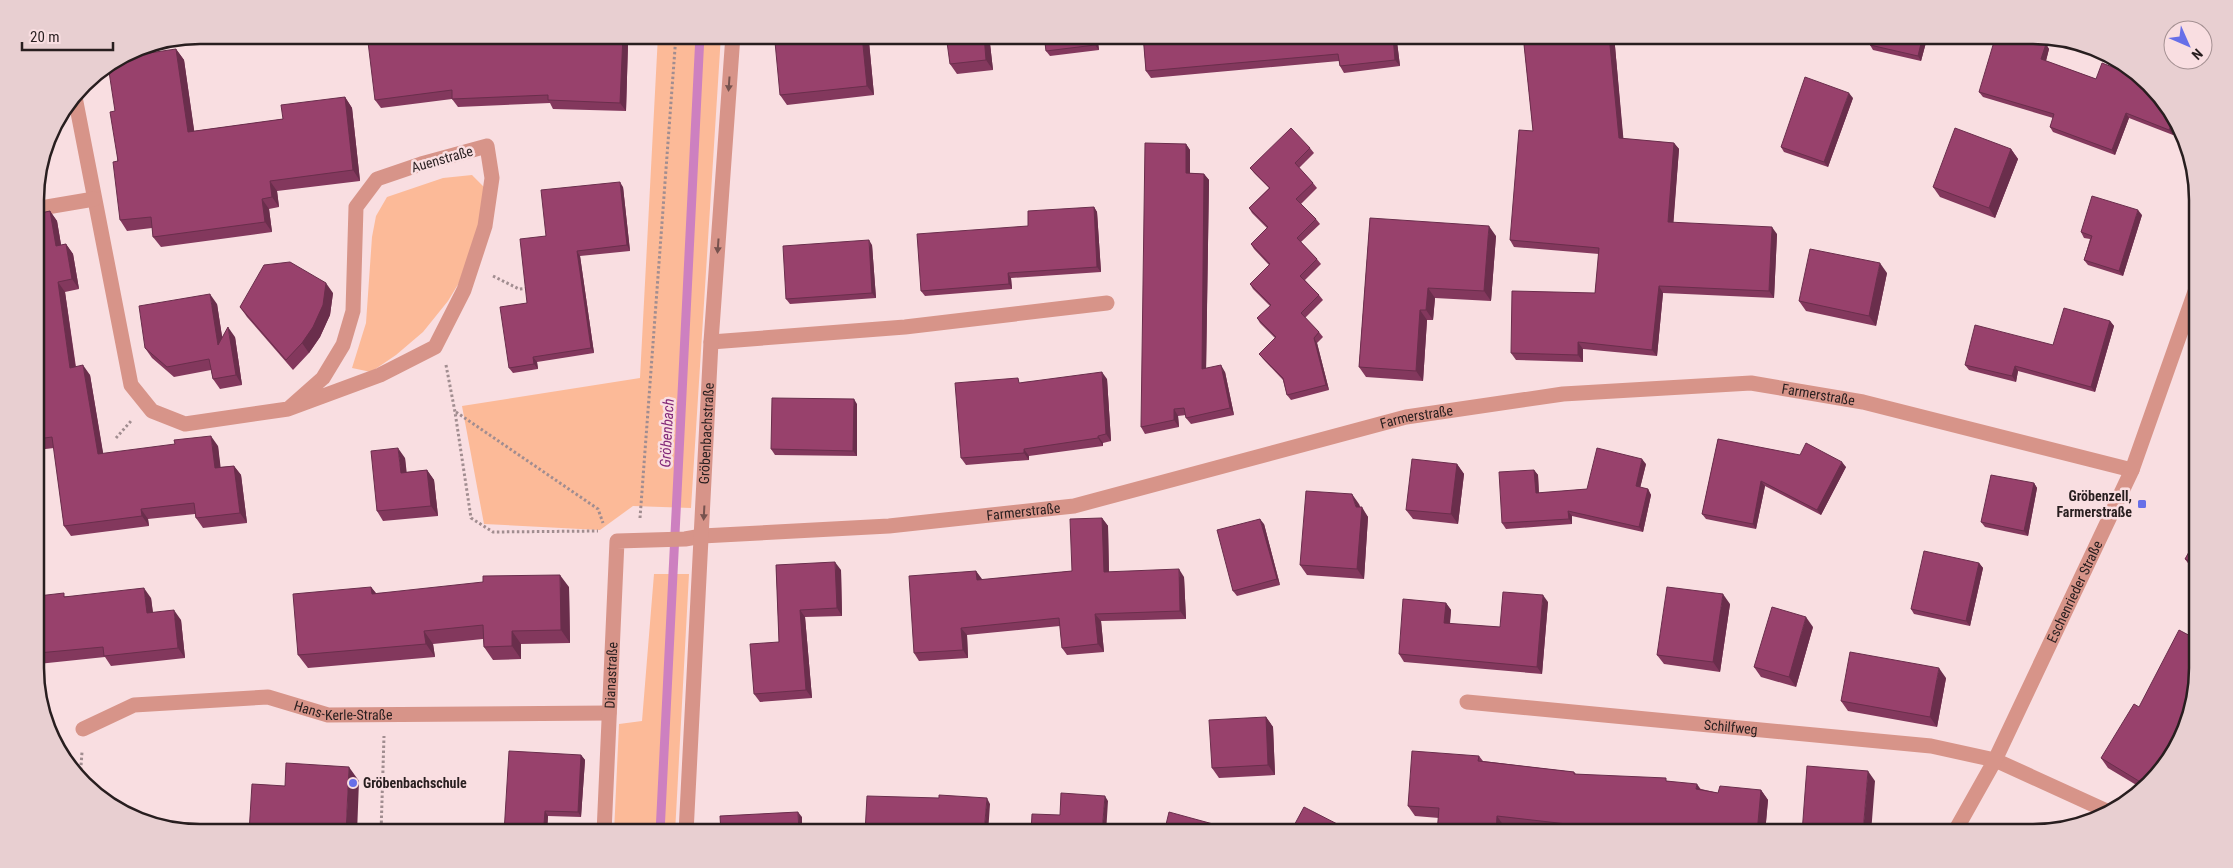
<svg xmlns="http://www.w3.org/2000/svg" width="2233" height="868" viewBox="0 0 2233 868" font-family="'Roboto Condensed',sans-serif">
<style>
.green{fill:#fcba98}
.lines{fill:none;stroke-linecap:round;stroke-linejoin:round}
.stream{stroke:#cd80c0;stroke-width:9}
.path{stroke:#a18d90;stroke-width:3;stroke-dasharray:2.5 2.5;stroke-linecap:butt}
.service{stroke:#d79489;stroke-width:15}
.minor{stroke:#d79489;stroke-width:15}
.tertiary{stroke:#d79489;stroke-width:15}
.wall{fill:#83385d}
.shaded-wall{fill:#6a2e4c}
.building{fill:#98416c;stroke:#6a2e4c}
.oneway{fill:#77534f}
.poi-dot{fill:#676fe8;stroke:#f9dee1;stroke-width:2}
.labels{text-anchor:middle;dominant-baseline:central;stroke-width:5;stroke-linejoin:round;paint-order:stroke}
.street-label{font-size:14px;fill:#281e1f;stroke:#f9dee1}
.poi-label{font-size:14px;font-weight:bold;fill:#281e1f;stroke:#f9dee1;text-anchor:end}
.water-label{font-size:15px;font-style:italic;fill:#842a79;stroke:#f9dee1}
.rim{fill:none;stroke:#281e1f;stroke-width:2.5}
</style>
<rect width="100%" height="100%" fill="#f9dee1"/>
<path class="green" d="M658,35H721L691,508L633,506L600,530L484,524L462,406L640,378Z
M472,175L486,189L471,263L448,301L423,332L396,355L371,372L352,368L366,323L372,237L376,216L387,197L443,178Z
M654,574H689L675,833H614L619,724L642,721Z"/>
<g class="lines">
<path class="stream" d="M660,833L700,35"/>
<path class="path" d="M493,276L519,289L529,288
M446,365L455,412L471,518L493,532L598,531
M456,412L598,509L603,523
M116,438L131,421
M640,518L676,35
M80,780L82,752
M381,833L384,736"/>
<path class="service" d="M711,342L905,327L1107,303"/>
<g class="minor">
<path d="M75,97L131,385L152,411L185,424L288,409L380,375L435,347L464,290L485,226L492,178L487,146L421,164L377,179L356,207L353,311L343,345L323,378L288,409"/>
<path d="M35,209L94,199"/>
<path id="s1" d="M1467,702L1931,746L1995,760L2109,812"/>
<path id="s2" d="M83,729L134,705L268,697L328,715L609,713"/>
<path id="s3" d="M604,833L617,541L685,539L702,536L889,526L1074,506L1406,417L1563,394L1751,383L1863,402L2132,470"/>
<path id="s4" d="M686,833L711,342L733,35"/>
</g>
<path class="tertiary" id="s5" d="M1954,833L1995,760L2132,470L2197,286"/>
</g>
<path class="wall" d="M989,35L993,70L957,74L950,64Z
M1044,35H1097L1099,50L1050,56L1046,51Z
M1143,35H1459L1397,42L1400,66L1344,73L1340,66L1339,61L1151,78L1146,71Z
M1523,35H1614L1623,139L1674,143L1679,149L1673,223L1777,234L1774,298L1663,293L1657,356L1583,349V362L1516,360L1511,353L1595,293L1599,254L1514,247L1510,240L1533,131Z
M1928,35L1921,61L1873,50L1870,45Z
M869,42L874,95L787,105L780,95Z
M628,43L626,111L553,109L550,103L458,107L452,99L381,108L375,100Z
M2046,44L2049,49L2046,61L2096,79L2164,99L2176,128L2173,135L2129,118L2115,155L2053,132L2050,127L2053,118L1983,97L1979,92Z
M176,49L184,60L194,131L283,119L345,97L352,108L360,181L277,191L279,207L269,209L272,232L161,247L153,237L152,228L127,231L120,220L115,111Z
M1853,98L1828,167L1784,152L1781,147Z
M1186,144L1190,150V173L1204,174L1209,180L1206,368L1225,372L1234,415L1191,424L1186,418V415L1178,416L1179,427L1145,434L1141,427Z
M1310,148L1314,153L1299,168L1313,183L1317,188L1301,204L1316,219L1320,224L1301,242L1317,259L1321,264L1305,280L1319,295L1323,300L1305,318L1319,332L1323,337L1317,343L1329,390L1291,400L1287,395L1283,380L1263,359L1259,354L1275,338L1260,323L1257,318L1270,306L1253,289L1250,284L1269,265L1254,249L1251,244L1267,228L1252,213L1249,208L1269,188L1254,173L1250,168Z
M2011,149L2018,159L1995,218L1940,197L1933,187Z
M44,159L47,175L39,177Z
M623,187L630,251L580,256L594,353L537,362L538,369L513,373L509,368L546,236Z
M1094,207L1097,212L1101,272L1011,278L1012,289L925,296L921,291L1028,226Z
M50,211L57,221L61,245L66,244L73,254L79,289L65,292L76,367L90,375L103,454L218,446L220,467L234,466L241,475L247,523L203,528L196,518L195,514L148,519L149,526L71,536L64,526L54,448L37,450L36,214Z
M2142,215L2123,276L2088,265L2084,260L2090,239L2084,238L2081,232Z
M1370,218L1496,236L1491,301L1435,298L1433,320H1427L1423,381L1366,377L1359,367Z
M872,245L876,298L790,304L786,299Z
M1887,273L1876,326L1806,311L1799,301Z
M333,293L330,315L320,337L309,353L293,370L247,317L240,307Z
M217,304L222,337H235L242,385L220,389L213,379L211,370L174,377L152,358L145,348Z
M2110,321L2114,326L2095,392L2018,371L2016,382L1969,370L1965,365L2053,345Z
M1107,379L1111,441L1103,443V446L1029,456V460L966,465L961,458L1022,382Z
M857,404V456L775,455L771,449Z
M1718,439L1846,467L1821,515L1765,486L1756,529L1706,519L1702,514Z
M405,458L406,472L427,470L434,480L438,516L383,521L377,511Z
M1457,464L1464,474L1458,524L1413,519L1406,510Z
M1646,464L1640,488L1648,489L1651,495L1643,532L1572,516V524L1506,529L1502,523L1534,470L1538,475L1539,493L1587,489Z
M2034,483L2037,488L2028,536L1985,527L1981,522Z
M1359,504L1360,507L1368,517L1364,579L1307,575L1300,565Z
M1102,518L1108,526L1109,572L1184,577L1186,619L1101,621L1104,652L1067,655L1062,648L1060,626L967,635L968,658L919,661L914,653L976,571L982,580L1072,571Z
M1264,524L1280,585L1237,596L1233,591Z
M2198,536V570L2190,566L2185,559Z
M1979,563L1983,568L1970,626L1914,614L1911,609Z
M776,565L841,570L842,616L805,617L812,698L760,702L754,694L779,642Z
M371,587L376,593L569,587L570,643L521,644V659L493,660L484,647L483,639L433,644L435,657L308,668L298,655Z
M38,596L151,598L153,612L181,620L185,658L111,666L105,657L38,664Z
M1548,602L1542,674L1404,662L1399,654L1446,603L1451,610L1450,624L1500,627Z
M1730,604L1720,672L1664,664L1657,655Z
M1813,627L1796,687L1761,677L1754,667Z
M1946,678L1937,727L1848,711L1841,701Z
M1266,717L1273,727L1275,775L1219,778L1212,768Z
M581,755L585,760L581,817L548,816L547,830L504,833Z
M1479,756L1483,761L1574,772L1576,774L1668,781L1718,793L1761,790L1768,800L1765,833H1565L1504,826V833H1437L1439,818L1415,816L1408,806Z
M2101,758L2164,768L2143,789L2108,768Z"/>
<path class="shaded-wall" d="M623,35L628,43L626,111L620,103Z
M862,35H864L869,42L874,95L867,86Z
M984,35H989L993,70L986,60Z
M1094,35H1097L1099,50L1095,45Z
M1609,35H1614L1624,145L1619,138Z
M1923,35H1928L1921,61L1918,56Z
M1393,36L1397,42L1400,66L1395,60Z
M2046,44L2049,49L2045,64L2041,59Z
M176,49L184,60L196,143L188,132Z
M1849,93L1853,98L1828,167L1824,162Z
M345,97L352,108L360,181L353,170Z
M2126,113L2129,118L2115,155L2112,150Z
M2173,121L2176,128L2173,135L2169,130Z
M1674,143L1679,149L1673,229L1668,222Z
M1186,144L1190,150V180L1186,173Z
M2011,149L2018,159L1995,218L1989,208Z
M44,159L47,175L41,167Z
M1204,174L1209,180L1206,376L1202,369Z
M270,181L277,191L279,207L272,197Z
M620,182L623,187L630,251L627,245Z
M262,199L269,209L272,232L265,222Z
M1094,207L1097,212L1101,272L1097,267Z
M2138,210L2142,215L2123,276L2119,271Z
M50,211L57,221L63,256L56,246Z
M1489,226L1496,236L1491,301L1484,291Z
M1772,227L1777,234L1774,298L1769,291Z
M869,240L872,245L876,298L872,293Z
M66,244L73,254L79,289L72,279Z
M577,251L580,256L594,353L591,348Z
M1880,263L1887,273L1876,326L1869,316Z
M1008,273L1011,278L1012,289L1009,284Z
M58,282L65,292L77,378L70,368Z
M326,283L333,293L330,315L320,337L309,353L302,343Z
M1659,286L1663,293L1657,356L1652,350Z
M1428,288L1435,298L1433,320L1426,310Z
M210,294L217,304L225,355L218,345Z
M1420,310L1427,320L1423,381L1416,371Z
M2110,321L2114,326L2095,392L2091,387Z
M228,327L235,337L242,385L236,375Z
M1314,338L1317,343L1329,390L1326,385Z
M1578,342L1583,349V362L1578,355Z
M533,357L537,362L538,369L534,364Z
M83,365L90,375L105,464L98,454Z
M1221,365L1225,372L1234,415L1230,408Z
M2015,366L2018,371L2016,382L2012,376Z
M1102,372L1107,379L1111,441L1106,434Z
M854,399L857,404V456L853,451Z
M1174,409L1178,416L1179,427L1174,420Z
M211,436L218,446L222,478L215,468Z
M1098,436L1103,443V446L1098,438Z
M398,448L405,458L408,483L401,473Z
M1024,449L1029,456V460L1024,453Z
M1642,459L1646,464L1639,492L1636,486Z
M1842,462L1846,467L1821,515L1817,510Z
M1457,464L1464,474L1458,524L1451,514Z
M234,466L241,475L247,523L240,513Z
M427,470L434,480L438,516L431,506Z
M1534,470L1538,475L1539,498L1536,493Z
M1761,481L1765,486L1756,529L1753,524Z
M2034,483L2037,488L2028,536L2024,531Z
M1648,489L1651,495L1643,532L1639,527Z
M1352,494L1359,504L1361,511L1362,507L1368,517L1364,579L1357,569L1356,507Z
M141,509L148,519L149,526L142,516Z
M1568,511L1572,516V524L1569,519Z
M1102,518L1108,526L1109,579L1104,572Z
M1260,519L1264,524L1280,585L1277,579Z
M835,562L841,570L842,616L837,608Z
M1979,563L1983,568L1970,626L1966,621Z
M1179,569L1184,577L1186,619L1180,611Z
M976,571L982,579V588L977,580Z
M560,575L569,587L570,643L561,630Z
M371,587L381,600L372,594Z
M144,588L151,598L154,623L147,613Z
M1723,594L1730,604L1720,672L1713,662Z
M1543,595L1548,602L1542,674L1537,667Z
M1446,603L1451,610L1449,630L1444,623Z
M174,610L181,620L185,658L178,648Z
M800,610L805,617L812,698L806,690Z
M1095,614L1101,621L1104,652L1098,644Z
M1806,617L1813,627L1796,687L1789,677Z
M961,628L967,635L968,658L963,650Z
M424,631L433,644L435,657L426,644Z
M512,631L521,644V659L512,646Z
M1939,668L1946,678L1937,727L1930,717Z
M2190,714L2189,721L2164,768L2149,784Z
M1266,717L1273,727L1275,775L1268,765Z
M581,755L585,760L581,817L578,812Z
M349,767L359,781L357,833H346Z
M1868,771L1875,781L1871,833H1863Z
M1697,784L1704,794L1696,789Z
M1761,790L1768,800L1765,833H1757Z
M1105,796L1108,801L1106,833H1102Z
M987,798L990,804L988,833H984Z
M545,811L548,816L547,830L544,824Z
M798,812L802,817V833H799Z
M1497,816L1504,826V833H1496Z
M540,824L544,829L543,833H539Z
M1345,828L1348,833H1343Z"/>
<path class="building" d="M418,35H623L620,103L548,100V95L452,99V90L375,100L368,42Z
M836,35H862L867,86L780,95L775,42Z
M946,35H984L986,60L950,64Z
M1044,35H1094L1095,45L1046,51Z
M1143,35H1397L1393,36L1395,60L1340,66L1338,54L1146,71Z
M1523,35H1609L1619,138L1674,143L1668,222L1772,227L1769,291L1659,286L1652,350L1578,342V355L1511,353L1512,291L1595,293L1599,248L1510,240L1519,130L1533,131Z
M1872,35H1923L1918,56L1870,45Z
M1996,35H2016L2046,44L2041,59L2096,79L2102,63L2141,78L2164,99L2173,121L2169,130L2126,113L2112,150L2050,127L2054,114L1979,92Z
M176,49L188,132L283,119L281,105L345,97L353,170L270,181L272,197L262,199L265,222L153,237L151,217L120,220L113,162L118,161L110,112L115,111L108,65L122,57Z
M1805,77L1849,93L1824,162L1781,147Z
M1291,128L1310,148L1295,163L1313,183L1296,199L1316,219L1297,238L1317,259L1300,276L1319,295L1301,313L1319,332L1314,338L1326,385L1287,395L1283,378L1259,354L1276,337L1257,318L1271,305L1250,284L1270,264L1251,244L1268,227L1249,208L1270,188L1250,168Z
M1955,128L2011,149L1989,208L1933,187Z
M1145,143L1186,144V173L1204,174L1202,369L1221,365L1230,408L1186,418L1184,408L1174,409V420L1141,427Z
M620,182L627,245L577,251L591,348L533,357L534,364L509,368L500,307L527,303L520,239L546,236L541,190Z
M2092,196L2138,210L2119,271L2084,260L2092,236L2081,232Z
M1094,207L1097,267L1008,273L1009,284L921,291L917,234L1028,226V211Z
M50,211L56,246L66,244L72,279L58,282L70,368L83,365L98,454L175,444L174,440L211,436L215,468L234,466L240,513L196,518L194,503L141,509L142,516L64,526L52,437L37,439L36,214Z
M1370,218L1489,226L1484,291L1428,288L1426,310H1420L1416,371L1359,367Z
M869,240L872,293L786,299L783,246Z
M1810,249L1880,263L1869,316L1799,301Z
M290,262L326,283L323,305L313,327L302,343L286,360L240,307L264,265Z
M210,294L218,345L228,327L236,375L213,379L209,359L167,367L145,348L139,306Z
M2064,308L2110,321L2091,387L2015,366L2012,376L1965,365L1975,325L2053,345Z
M1102,372L1106,434L1098,436V438L1024,449V453L961,458L955,383L1018,378L1019,383Z
M772,398L854,399L853,451L771,449Z
M1718,439L1800,455L1806,443L1842,462L1817,510L1761,481L1753,524L1702,514Z
M398,448L401,473L427,470L431,506L377,511L371,451Z
M1597,448L1642,459L1636,486L1648,489L1639,527L1568,511L1569,519L1502,523L1499,472L1534,470L1536,493L1587,489Z
M1412,459L1457,464L1451,514L1406,510Z
M1991,475L2034,483L2024,531L1981,522Z
M1306,491L1352,494L1356,507H1362L1357,569L1300,565Z
M1102,518L1104,572L1179,569L1180,611L1095,614L1098,644L1062,648L1059,618L961,628L963,650L914,653L909,576L976,571L977,580L1072,571L1070,519Z
M1260,519L1277,579L1233,591L1217,530Z
M2198,536V565L2185,559Z
M1924,551L1979,563L1966,621L1911,609Z
M835,562L837,608L800,610L806,690L754,694L750,644L779,642L776,565Z
M560,575L561,630L512,631V646L484,647L483,625L424,631L426,644L298,655L293,594L371,587L372,594L483,582V576Z
M1667,587L1723,594L1713,662L1657,655Z
M144,588L147,613L174,610L178,648L104,656L103,647L38,653V596L64,593V597Z
M1503,592L1543,595L1537,667L1399,654L1403,599L1446,603L1444,623L1500,627Z
M1772,607L1806,617L1789,677L1754,667Z
M2179,630L2198,640V668L2190,714L2147,786L2101,758L2134,704L2139,707Z
M1850,652L1939,668L1930,717L1841,701Z
M1266,717L1268,765L1212,768L1209,720Z
M509,751L581,755L578,812L545,811L544,824H540L539,833H504Z
M1412,751L1479,756L1478,761L1574,772V774L1666,778V781L1697,784L1696,789L1718,793L1720,786L1761,790L1757,833H1681L1593,829V827L1497,816L1496,833H1437L1439,808L1408,806Z
M286,763L349,767L346,833H249L252,784L285,786Z
M1807,766L1868,771L1863,833H1802Z
M1061,793L1105,796L1102,833H1031L1032,814L1060,815Z
M939,795L987,798L984,833H865L867,796L939,798Z
M1304,807L1345,828L1343,833H1290Z
M798,812L799,833H721L720,816Z
M1169,812L1235,830L1234,833H1164Z"/>
<defs><path id="oneway-solid" d="M-6-.8H1V-3.2L6.5 0L1 3.2V.8H-6Z" transform="scale(1.25)"/></defs>
<g class="oneway">
<use href="#oneway-solid" transform="translate(729 84) rotate(94)"/>
<use href="#oneway-solid" transform="translate(718 246) rotate(94)"/>
<use href="#oneway-solid" transform="translate(704 513) rotate(93)"/>
</g>
<g class="poi-dot">
<rect x="2137" y="499" width="10" height="10" rx="2.5"/>
<circle cx="353" cy="783" r="5"/>
</g>
<g class="labels">
<g class="street-label">
<text transform="translate(442 159) rotate(-16)">Auenstraße</text>
<text stroke="none"><textPath href="#s3" startOffset="1510">Farmerstraße</textPath></text>
<text stroke="none"><textPath href="#s3" startOffset="1105">Farmerstraße</textPath></text>
<text stroke="none"><textPath href="#s4" startOffset="400">Gröbenbachstraße</textPath></text>
<text stroke="none"><textPath href="#s3" startOffset="700">Farmerstraße</textPath></text>
<text stroke="none"><textPath href="#s5" startOffset="270">Eschenrieder Straße</textPath></text>
<text stroke="none"><textPath href="#s3" startOffset="158">Dianastraße</textPath></text>
<text stroke="none"><textPath href="#s2" startOffset="268">Hans-Kerle-Straße</textPath></text>
<text stroke="none"><textPath href="#s1" startOffset="265">Schilfweg</textPath></text>
</g>
<g class="poi-label">
<text x="2132" y="496">Gröbenzell,<tspan x="2132" dy="16">Farmerstraße</tspan></text>
<text x="363" y="783" text-anchor="start">Gröbenbachschule</text>
</g>
<g class="water-label">
<text transform="translate(667 433) rotate(-87)">Gröbenbach</text>
</g>
</g>
<path d="M0 0H2233V868H0ZM200 44H2033A156 156 0 0 1 2189 200V668A156 156 0 0 1 2033 824H200A156 156 0 0 1 44 668V200A156 156 0 0 1 200 44Z" fill="#e8cfd1" fill-rule="evenodd"/>
<path class="rim" d="M200 44H2033A156 156 0 0 1 2189 200V668A156 156 0 0 1 2033 824H200A156 156 0 0 1 44 668V200A156 156 0 0 1 200 44Z"/>
<g transform="translate(2188 45) rotate(135)"><circle r="24" fill="#f9dee1" stroke="#a59193"/>
<path d="M0-4L9 19L0 12L-9 19Z" fill="#676fe8"/>
<text y="-8" font-size="14" font-weight="bold" text-anchor="middle" fill="#281e1f">N</text>
</g>
<path d="M22 42v8h91v-8" fill="none" stroke="#281e1f" stroke-width="2.5"/>
<text x="30" y="42" font-size="15" fill="#281e1f" stroke="#f9dee1" stroke-width="4" paint-order="stroke">20 m</text>
</svg>
